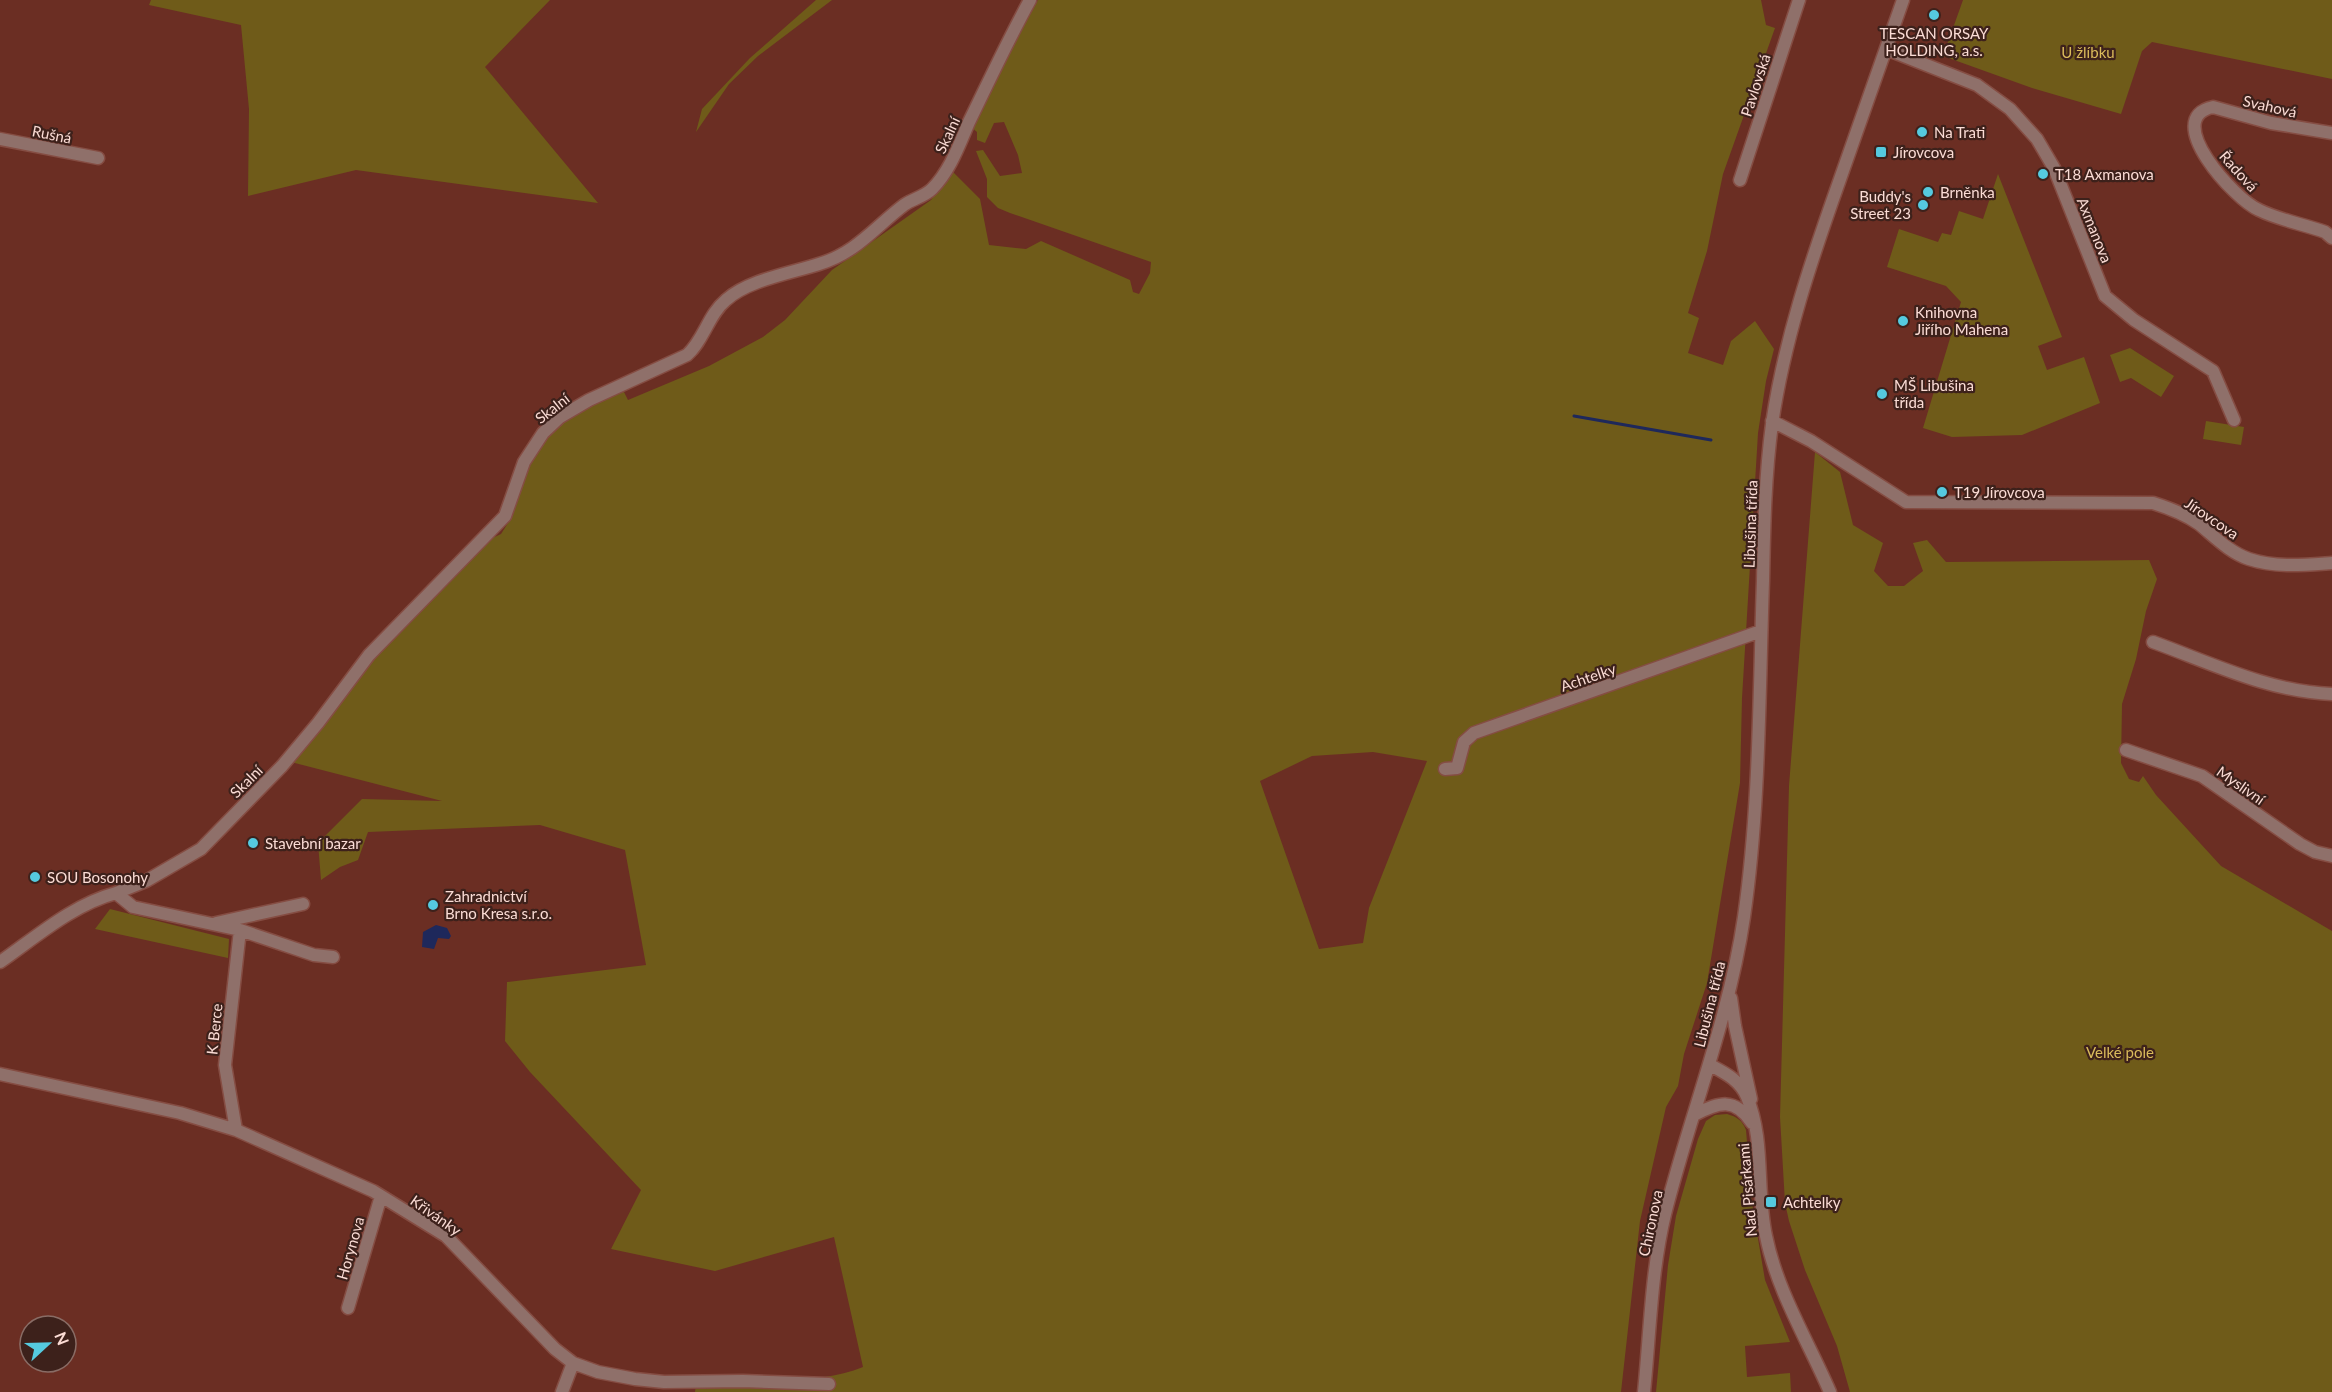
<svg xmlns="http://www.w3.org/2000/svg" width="2332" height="1392" viewBox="0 0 2332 1392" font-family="Lato,sans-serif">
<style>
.green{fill:#6f5b19;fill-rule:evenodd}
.water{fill:#1e285b}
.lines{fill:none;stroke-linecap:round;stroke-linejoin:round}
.stream{stroke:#1e285b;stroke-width:3}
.minor-casing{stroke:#854d43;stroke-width:15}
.minor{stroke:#8f706a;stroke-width:12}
.poi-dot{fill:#55cadf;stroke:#3d211b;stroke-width:2}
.labels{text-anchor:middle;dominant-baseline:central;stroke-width:4.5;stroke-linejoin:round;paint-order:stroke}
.poi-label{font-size:15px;fill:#fbdcd5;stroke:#3d211b;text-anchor:start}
.park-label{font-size:15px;fill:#dabb5b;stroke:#3d211b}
.street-label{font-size:15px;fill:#fbdcd5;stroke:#3d211b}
</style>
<rect width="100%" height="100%" fill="#6b2e23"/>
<path class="green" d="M151,0H550L485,67L598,203L356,170L248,196L249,109L241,25L149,5Z
M816,0H832L758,56L729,84L696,132L702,109L750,58Z
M1038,0H1761L1766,25L1775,28L1723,174L1707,251L1688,313L1699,318L1688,353L1723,365L1731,341L1755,321L1774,349L1766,381L1758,433L1742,698L1740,783L1707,983L1684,1054L1678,1086L1666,1107L1640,1221L1621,1392H695L697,1377C749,1378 815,1387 863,1367L834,1237L715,1271L611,1249L641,1190L530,1072L505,1041L507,982L646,965L625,850L540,825L368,832L358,860L340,867L321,880L318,843L362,799L442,801L291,762L370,661L486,541L501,534L513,515L517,493L537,444L553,426L591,403L623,390L628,400L709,366L763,337L785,320L832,270L931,200L952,171L980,199L989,245L1026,249L1041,241L1130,280L1133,292L1139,294L1150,273L1151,262L1010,213L998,208L987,197V179L976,151L983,150L1000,176L1022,173L1018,155L1004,122L994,123L985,143L977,140V132L971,127L983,100ZM1373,752L1427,761L1369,908L1363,943L1319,949L1260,781L1312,756Z
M1963,0H2332V79L2152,42L2142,51L2121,114L2032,88L1943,56Z
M1998,174L2062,337L2038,346L2047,370L2084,357L2100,403L2022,435L1952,437L1923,428L1961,302L1946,286L1887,267L1899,229L1938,242L1942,233L1951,235L1959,211L1983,219Z
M2130,348L2174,376L2161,397L2131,378L2120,382L2110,355Z
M2206,421L2244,427L2241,445L2203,439Z
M1815,452L1840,472L1853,525L1883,543L1874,571L1888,586H1904L1923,571L1913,543L1927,540L1946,562L2149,560L2157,579L2146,611L2136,659L2122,704L2121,763L2129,779L2139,782L2143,776L2156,795L2221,866L2332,931V1392H1850L1837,1346L1805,1270L1789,1221L1785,1203L1780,1117L1789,786Z
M110,909L229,939L228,958L95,929Z
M1727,1114C1737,1117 1742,1120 1746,1130L1752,1203L1765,1280L1790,1342L1745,1346L1747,1377L1790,1373L1791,1392H1656L1668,1265L1676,1216L1698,1139L1706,1121L1715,1115Z"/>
<path class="water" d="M436,925L447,928L451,936L449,939L438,938L434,949L422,947L423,932Z"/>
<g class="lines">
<path class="stream" d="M1574,416L1711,440"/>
<g class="minor-casing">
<path id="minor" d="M1886,49L1977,85L2010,109L2037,139L2054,168L2105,296L2134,320L2213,371L2234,420
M2332,133L2271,123L2213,107C2160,118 2235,200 2259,210C2279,220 2303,224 2325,232L2332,238
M0,139L98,158
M1740,180L1799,0
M1772,421L1811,441L1906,502L2153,503C2169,508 2185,514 2199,524C2215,537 2229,552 2249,559C2276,568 2304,565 2332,563
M2153,642C2211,663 2270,692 2332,694
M2126,750L2202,776L2300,844L2315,852L2332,856
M1445,769L1457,768L1464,742L1474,733L1761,631
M116,893L146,881L201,849L282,766L318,723L369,655L505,516L524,462L543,433L560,417L589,400L687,355C704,340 708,315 726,300C748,280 791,273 819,264C856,253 875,227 904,205C912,199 924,197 932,189C950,171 959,145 969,122C989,81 1008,40 1030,0
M216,923L303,904
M0,962C36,937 72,905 116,893L133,907L240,930L314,955L333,957
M1731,998L1735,1026L1751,1099
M1710,1065C1725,1073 1740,1080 1747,1097C1765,1140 1756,1191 1766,1236C1777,1291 1808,1341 1830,1392
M0,1074L180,1113L236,1130L373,1191L446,1236L555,1349L573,1363L598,1372L635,1379L664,1382L743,1381L829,1384
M1694,1115C1719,1102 1735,1097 1752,1123
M236,1130L225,1065L240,930
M348,1308L381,1196
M562,1392L573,1363
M1644,1392C1650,1333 1651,1272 1665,1214C1690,1115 1729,1019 1744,917C1760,806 1759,693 1763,581C1764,529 1765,476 1772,424C1784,341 1811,261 1839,182C1860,122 1881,61 1903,0"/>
</g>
<use href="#minor" class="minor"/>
</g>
<g class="poi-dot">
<circle cx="1934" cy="15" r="6"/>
<circle cx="1922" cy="132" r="6"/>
<rect x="1875" y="146" width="12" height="12" rx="3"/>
<circle cx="2043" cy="174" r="6"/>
<circle cx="1928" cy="192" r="6"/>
<circle cx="1923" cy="205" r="6"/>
<circle cx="1903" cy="321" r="6"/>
<circle cx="1882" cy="394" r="6"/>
<circle cx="1942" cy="492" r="6"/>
<circle cx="253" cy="843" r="6"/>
<circle cx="35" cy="877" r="6"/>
<circle cx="433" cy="905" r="6"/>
<rect x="1765" y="1196" width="12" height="12" rx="3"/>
</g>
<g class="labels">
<g class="poi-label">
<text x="1934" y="33" text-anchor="middle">TESCAN ORSAY<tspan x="1934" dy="17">HOLDING, a.s.</tspan></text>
<text x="1934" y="132">Na Trati</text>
<text x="1893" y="152">Jírovcova</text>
<text x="2055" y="174">T18 Axmanova</text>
<text x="1940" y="192">Brněnka</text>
<text x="1911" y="196" text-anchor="end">Buddy's<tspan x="1911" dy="17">Street 23</tspan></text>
<text x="1915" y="312">Knihovna<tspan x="1915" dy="17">Jiřího Mahena</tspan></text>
<text x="1894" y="385">MŠ Libušina<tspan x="1894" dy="17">třída</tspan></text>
<text x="1954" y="492">T19 Jírovcova</text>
<text x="265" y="843">Stavební bazar</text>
<text x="47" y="877">SOU Bosonohy</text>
<text x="445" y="896">Zahradnictví<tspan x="445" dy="17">Brno Kresa s.r.o.</tspan></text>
<text x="1783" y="1202">Achtelky</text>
</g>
<g class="park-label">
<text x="2088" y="52">U žlíbku</text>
<text x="2120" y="1052">Velké pole</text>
</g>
<g class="street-label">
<text transform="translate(1755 85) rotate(-72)">Pavlovská</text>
<text transform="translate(2270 106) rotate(13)">Svahová</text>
<text transform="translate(52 134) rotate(11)">Rušná</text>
<text transform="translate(947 135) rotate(-65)">Skalní</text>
<text transform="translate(2239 171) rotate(48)">Řadová</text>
<text transform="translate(2095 230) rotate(68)">Axmanova</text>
<text transform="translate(552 408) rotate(-38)">Skalní</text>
<text transform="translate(2212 518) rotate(34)">Jírovcova</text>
<text transform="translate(1750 524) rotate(-88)">Libušina třída</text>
<text transform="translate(1588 677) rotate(-19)">Achtelky</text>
<text transform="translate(246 781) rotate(-45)">Skalní</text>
<text transform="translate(2241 785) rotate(35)">Myslivní</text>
<text transform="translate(1709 1004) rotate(-76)">Libušina třída</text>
<text transform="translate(214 1029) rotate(-84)">K Berce</text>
<text transform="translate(1747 1190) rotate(-95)">Nad Pisárkami</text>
<text transform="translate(436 1215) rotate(35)">Křivánky</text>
<text transform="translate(1650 1223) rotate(-78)">Chironova</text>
<text transform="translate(350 1248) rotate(-74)">Horynova</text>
</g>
</g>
<g transform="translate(48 1344) rotate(68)"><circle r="28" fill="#3d211b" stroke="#896c65" stroke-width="1.5"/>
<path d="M0-4.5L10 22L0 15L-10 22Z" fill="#55cadf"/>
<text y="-9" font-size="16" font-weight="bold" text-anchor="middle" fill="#fbdcd5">N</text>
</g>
</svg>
